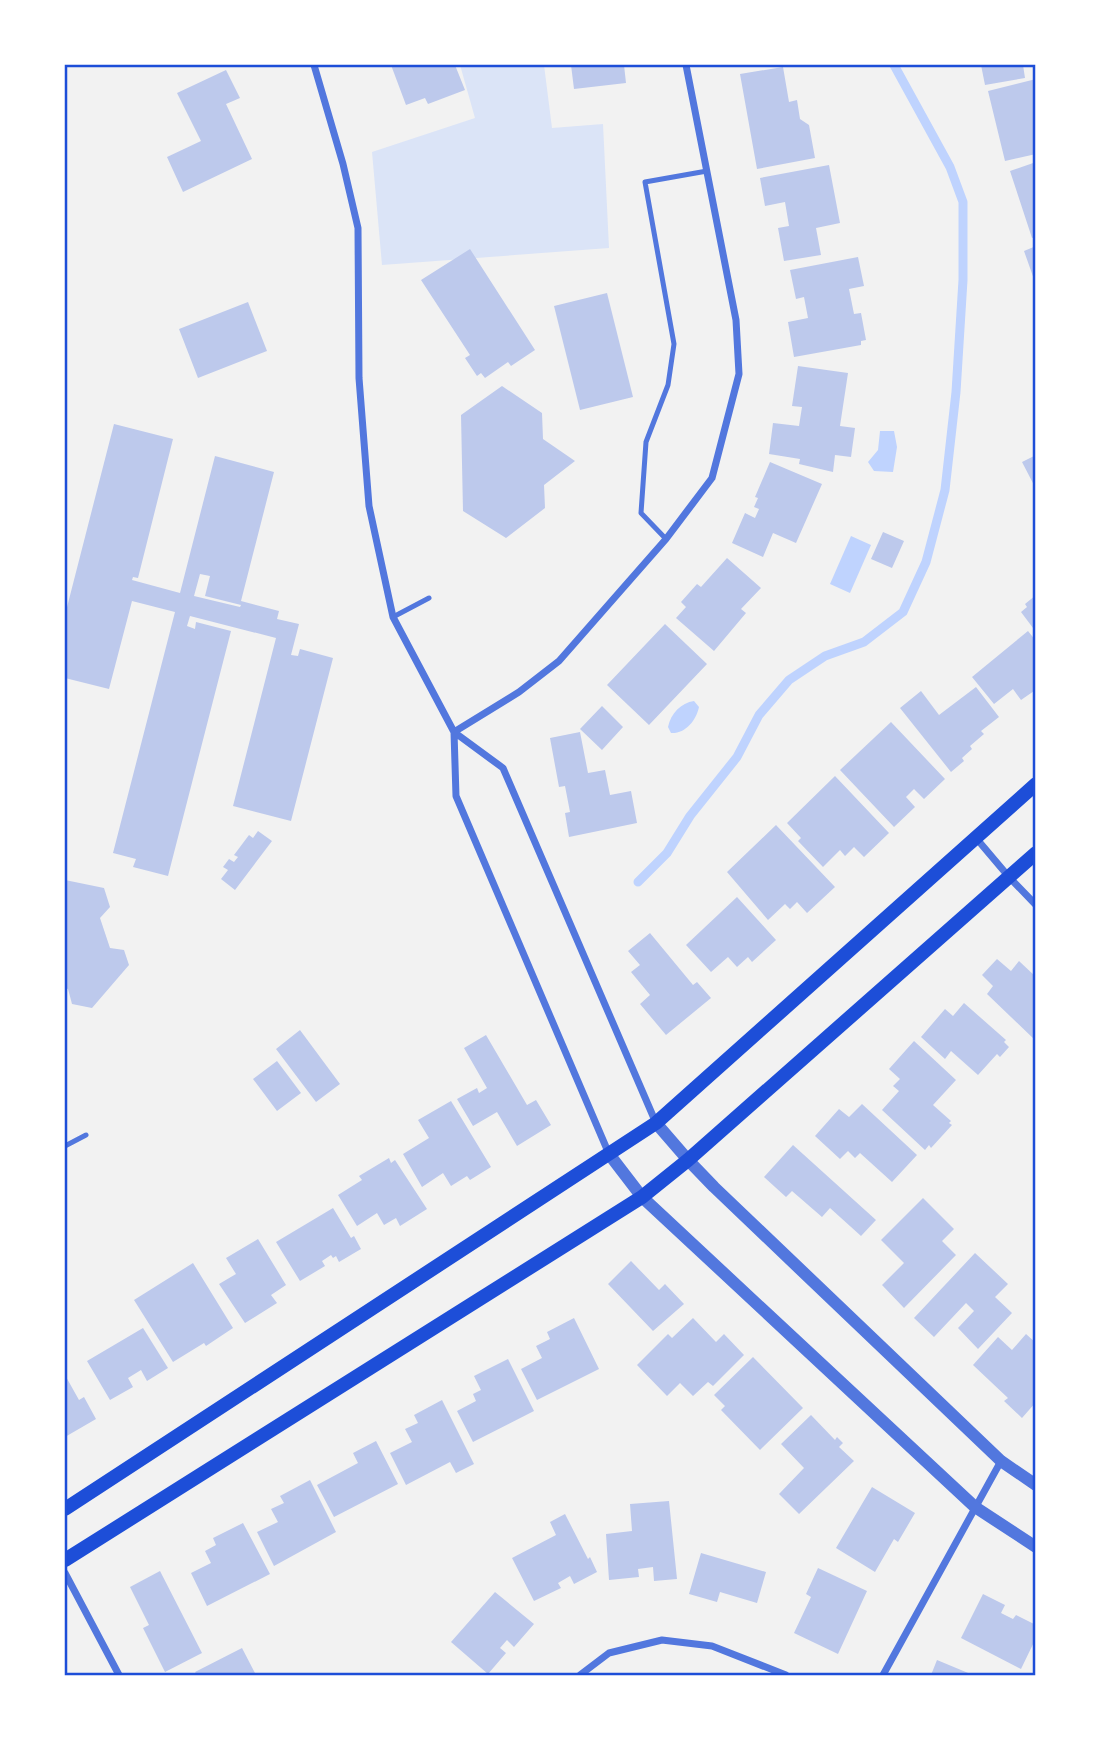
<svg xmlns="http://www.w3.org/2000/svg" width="1101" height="1740" viewBox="0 0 1101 1740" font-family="'Work Sans',sans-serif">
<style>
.green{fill:#dbe4f7}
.water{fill:#bfd3fe}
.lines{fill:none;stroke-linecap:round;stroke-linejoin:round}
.stream{stroke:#bfd3fe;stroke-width:9}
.building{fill:#bdc9ec;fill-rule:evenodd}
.service{stroke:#5277de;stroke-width:5}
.minor{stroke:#5277de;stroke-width:7}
.tertiary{stroke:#5277de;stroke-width:12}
.secondary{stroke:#1d4ed8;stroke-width:14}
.neatline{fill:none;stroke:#1d4ed8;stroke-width:2.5}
</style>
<rect width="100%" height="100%" fill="#f2f2f2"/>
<path class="green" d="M460,65H544L552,128L603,124L609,248L382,265L372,152L475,118Z"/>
<path class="water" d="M880,431H894L897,447L893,472L874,471L868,462L878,450Z
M851,536L871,545L850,593L830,584Z
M694,701L699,707C696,721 685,734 671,733L668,727C671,713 681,703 694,701Z"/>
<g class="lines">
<path class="stream" d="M638,882L667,853L690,816L737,757L759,715L789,680L825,656L864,642L903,612L926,562L945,490L956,392L963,280V202L950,167L894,65"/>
</g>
<path class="building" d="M391,65H455L465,90L428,104L425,98L406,105Z
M571,65H624L626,83L574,89Z
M981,65H1023L1025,78L985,85Z
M783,67L789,102L797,100L800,119L809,125L815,158L757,169L740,74Z
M226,70L240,98L226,104L252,159L183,192L167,157L201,141L177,93Z
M1036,79V154L1005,161L988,91Z
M1036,162V237L1032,238L1010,171Z
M829,165L840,223L816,228L821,255L784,261L778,228L789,226L785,202L765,206L760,178Z
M1036,246V285L1024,251Z
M470,249L535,350L511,366L508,362L485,378L481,373L477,376L465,358L470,355L421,280Z
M858,257L864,286L849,289L854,314L861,313L866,340L861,341V345L794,357L788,322L808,318L804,297L796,299L790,270Z
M607,293L633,397L580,410L554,306Z
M248,302L267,351L198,378L179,329Z
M798,366L848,373L840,426L855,428L851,457L835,455L833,472L799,464L800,459L769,454L773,423L799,426L802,407L792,406Z
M502,386L542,413L543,439L575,461L544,485L545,508L506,538L463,511L461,415Z
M114,424L173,439L138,578L133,577L132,580L180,593L215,456L274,472L241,601L279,611L277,619L299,624L291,655L298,656L300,649L333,658L291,821L233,806L276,638L190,616L187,626L195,629L196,622L231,631L168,876L133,867L136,859L113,853L175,612L132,601L109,689L65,678L67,656H65V615ZM200,574L210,576L205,596L241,605L240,607L194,596Z
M1036,455V489L1022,462Z
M770,462L822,484L796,543L773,533L763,557L732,543L745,513L755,518L759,509L754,507L758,498L755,497Z
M883,532L904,541L892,568L871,559Z
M727,558L761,588L741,609L746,613L714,651L676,618L686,607L681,602L697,584L701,587Z
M1036,595V632L1021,612L1027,607L1025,604Z
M665,624L707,664L649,725L607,685Z
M1028,631L1036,641V693L1034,691L1021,700L1013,689L994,704L972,677Z
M976,687L999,717L981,731L984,734L970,746L972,749L962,758L964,761L951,772L900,708L921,691L939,715Z
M602,706L623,727L602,750L580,729Z
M891,722L945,779L924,799L914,789L906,797L915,807L894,827L840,770Z
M580,732L588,773L605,770L610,795L631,791L637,823L569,837L565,813L570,812L565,786L559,787L550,738Z
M835,776L889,833L864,857L854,847L845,856L840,850L823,867L798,841L801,838L787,823Z
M776,825L835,887L807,913L797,902L790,909L785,904L768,920L727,872Z
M258,831L272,841L235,890L221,879L228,870L223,867L229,859L234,862L238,857L234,855L249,835L253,838Z
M65,880L104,888L110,907L100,918L110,948L124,950L129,965L92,1008L72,1004L68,989L65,988Z
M737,897L776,940L752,962L748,957L737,967L728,957L711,972L686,945Z
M650,933L693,985L697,982L711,998L666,1035L640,1004L650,995L631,972L640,965L628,951Z
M997,959L1011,971L1019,961L1036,977V1041L987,994L993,986L982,975Z
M964,1003L1006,1040L1004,1042L1009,1047L1000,1057L997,1054L978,1075L951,1051L945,1059L921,1037L945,1009L953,1016Z
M300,1030L340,1084L316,1102L276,1049Z
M486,1035L527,1105L536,1100L551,1125L517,1146L497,1112L473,1126L457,1099L477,1088L479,1093L487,1088L464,1048Z
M914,1041L956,1080L933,1105L951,1121L949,1123L952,1125L931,1148L929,1145L925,1150L882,1110L899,1091L893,1086L900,1079L889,1069Z
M277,1061L301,1093L277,1111L253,1079Z
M451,1101L491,1167L470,1180L467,1176L451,1186L443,1173L422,1187L403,1154L429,1138L418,1120Z
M862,1104L917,1155L892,1182L860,1153L855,1158L848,1151L840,1159L815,1136L839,1109L849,1117Z
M793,1145L876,1220L861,1236L830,1208L822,1217L792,1191L786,1197L764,1177Z
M389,1158L391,1163L395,1160L427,1209L400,1226L396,1218L384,1225L377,1213L357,1226L338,1195L362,1180L359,1176Z
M923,1198L954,1229L942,1241L956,1255L904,1308L882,1285L904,1263L881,1240Z
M333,1208L351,1238L354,1236L361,1249L339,1262L336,1256L333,1258L331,1255L322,1261L325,1266L300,1281L276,1242Z
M258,1239L286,1285L271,1295L277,1303L245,1323L219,1284L236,1274L226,1258Z
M975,1253L1008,1284L995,1297L1012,1313L978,1349L958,1328L974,1311L966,1303L934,1337L914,1318Z
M631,1261L659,1290L665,1284L684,1304L653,1331L608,1284Z
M193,1263L233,1328L206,1346L204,1343L173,1362L134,1300Z
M574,1318L599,1369L537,1400L521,1369L542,1358L536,1346L550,1339L547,1332Z
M693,1318L716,1342L724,1334L744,1355L713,1386L708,1382L693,1396L680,1383L667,1396L637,1365L668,1334L672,1338Z
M143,1328L168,1368L147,1381L141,1370L128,1378L133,1387L110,1400L87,1361Z
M1026,1334L1036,1343V1402L1022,1418L1004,1401L1008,1398L973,1365L998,1337L1012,1350Z
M753,1357L803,1408L760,1450L721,1410L725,1406L714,1395Z
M508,1359L534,1411L473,1442L457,1411L476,1401L473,1394L481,1390L474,1376Z
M65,1375L79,1400L84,1397L96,1419L65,1437Z
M442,1400L474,1464L456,1473L450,1462L406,1485L390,1453L412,1442L405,1429L418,1423L414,1415Z
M811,1415L835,1440L837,1437L843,1443L839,1447L854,1461L799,1514L779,1494L804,1468L781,1444Z
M376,1441L398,1484L334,1517L317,1485L358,1463L353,1453Z
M310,1480L336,1532L274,1566L257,1532L278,1522L271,1509L284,1503L280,1496Z
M872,1487L915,1513L898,1542L894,1539L875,1572L836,1548Z
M669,1501L677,1579L654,1581L653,1567L638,1569L639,1577L609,1580L606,1534L632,1531L630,1504Z
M565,1514L588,1559L590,1557L597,1572L574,1584L570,1576L558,1583L561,1588L534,1601L512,1558L556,1535L550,1522Z
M243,1523L270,1574L207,1606L191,1573L211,1563L205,1551L216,1545L213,1538Z
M701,1553L766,1572L757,1603L720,1592L717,1602L689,1594Z
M818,1568L867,1591L838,1654L794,1633L811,1597L806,1594Z
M160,1571L202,1653L165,1672L143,1628L149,1625L130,1587Z
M495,1592L534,1624L514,1647L507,1640L500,1648L506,1653L488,1674L451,1642Z
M983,1594L1005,1605L1001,1613L1013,1619L1016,1615L1036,1625V1638L1021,1669L961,1638Z
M242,1648L256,1675H197L195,1672Z
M937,1660L973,1675H931Z"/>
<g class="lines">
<path class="service" d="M666,539L641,513L646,442L668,385L674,344L645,182L707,171
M393,617L429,598
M65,1146L86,1135"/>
<path class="minor" d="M314,65L343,164L358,228L359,378L369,506L393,617L454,732L503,768L656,1123
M454,732L519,692L559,661L666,539L712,478L739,374L736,320L686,65
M454,732L456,796L609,1154
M976,838L1009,877L1036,905
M65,1573L119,1675
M580,1675L609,1653L662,1640L712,1646L786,1675
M883,1675L1001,1461"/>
<path class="tertiary" d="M656,1123L688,1160L714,1187L1001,1461L1036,1485
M609,1154L642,1197L975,1507L1036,1547"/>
<path class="secondary" d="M65,1509L656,1123L1036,784
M65,1560L642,1197L688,1160L1036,853"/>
</g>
<rect width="1101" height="1740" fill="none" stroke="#ffffff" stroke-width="133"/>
<rect x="66" y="66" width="968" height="1608" class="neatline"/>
</svg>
